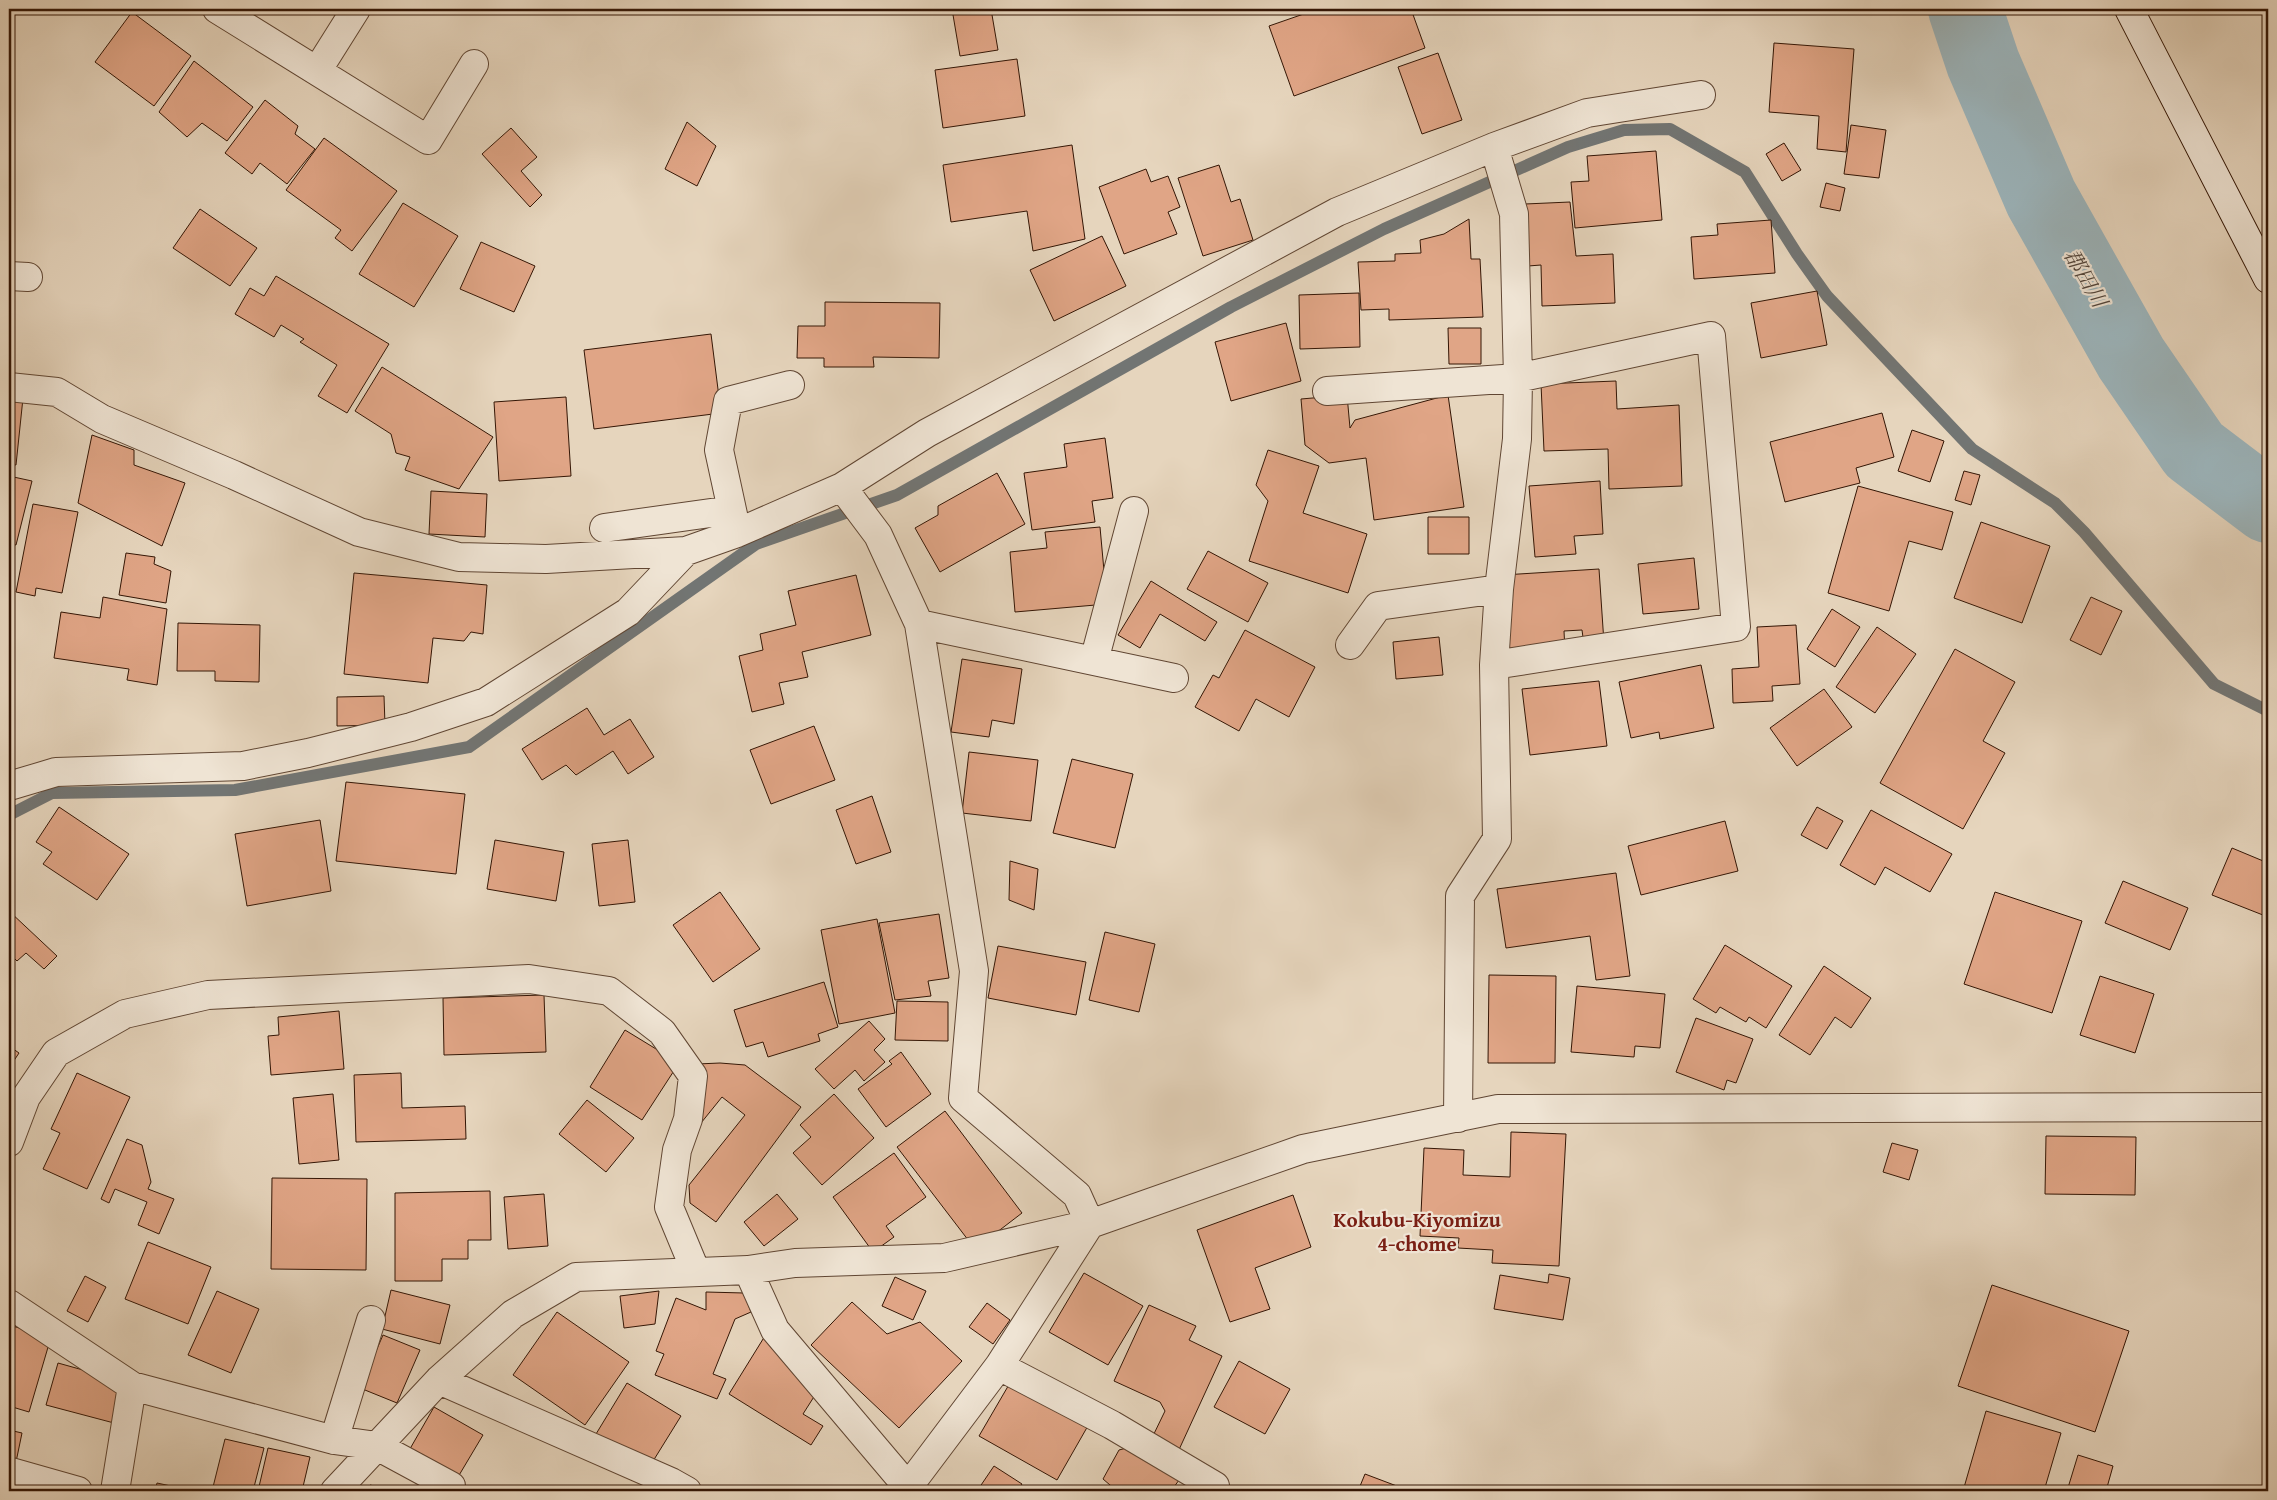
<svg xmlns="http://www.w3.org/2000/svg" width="2277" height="1500" viewBox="0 0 2277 1500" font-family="'Gentium Book Plus','Noto Serif JP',serif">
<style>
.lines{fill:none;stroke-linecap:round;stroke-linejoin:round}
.stream{stroke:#727573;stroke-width:12}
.river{stroke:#9cb5bc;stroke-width:74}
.building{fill:#e0a586;stroke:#341605}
.street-casing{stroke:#604633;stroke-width:30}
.secondary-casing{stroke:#341605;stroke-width:30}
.street{stroke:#efe4d4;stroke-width:28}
.secondary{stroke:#efe4d4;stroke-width:28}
.labels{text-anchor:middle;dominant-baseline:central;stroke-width:4.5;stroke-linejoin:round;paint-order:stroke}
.water-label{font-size:21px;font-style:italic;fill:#53463c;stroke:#efe4d4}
.neighbourhood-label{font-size:21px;font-weight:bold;fill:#7a1f14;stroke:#efe4d4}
</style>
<rect width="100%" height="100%" fill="#e6d5bd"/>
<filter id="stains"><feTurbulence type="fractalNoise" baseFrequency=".004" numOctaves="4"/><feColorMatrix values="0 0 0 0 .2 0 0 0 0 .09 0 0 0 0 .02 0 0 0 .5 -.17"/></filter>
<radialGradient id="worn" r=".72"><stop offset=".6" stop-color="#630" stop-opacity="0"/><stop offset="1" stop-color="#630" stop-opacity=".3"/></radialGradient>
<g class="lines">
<path class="stream" d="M9,815L52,793L235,790L469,747L756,544L897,495L1231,307L1384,229L1568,147L1624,130L1670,129L1745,172L1797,254L1827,296L1972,449L2055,503L2084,532L2214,684L2268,711"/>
<path class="river" d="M1965,9L1983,63L2041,198L2131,358L2194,450L2268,506"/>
</g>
<path class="building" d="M952,9H991L998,50L960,56Z
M1318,9H1411L1425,48L1294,96L1269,26Z
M2265,9H2268V17L2263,14Z
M132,12L191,56L154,106L95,62Z
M1774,43L1854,49L1846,152L1817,149L1819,116L1769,112Z
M1438,53L1462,120L1422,134L1398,67Z
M1017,59L1025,116L943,128L935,70Z
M194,61L253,107L227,141L202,123L187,137L159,112Z
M265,100L298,126L295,134L315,149L287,184L260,163L252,174L225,153Z
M687,122L716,146L697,186L665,169Z
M1851,125L1886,130L1879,178L1844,174Z
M511,128L537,157L521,171L542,195L530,207L482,154Z
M324,138L397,191L352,251L335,238L341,230L286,190Z
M1784,143L1801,170L1782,181L1766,154Z
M1072,145L1085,239L1033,251L1027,211L951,222L943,165Z
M1656,151L1662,220L1575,228L1571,182L1589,181L1587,156Z
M1219,165L1231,202L1240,199L1253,240L1203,256L1178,178Z
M1146,169L1151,182L1168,176L1180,207L1168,212L1177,234L1124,254L1099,187Z
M1826,183L1845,188L1840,211L1820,207Z
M1570,202L1576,256L1613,254L1615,303L1542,306L1541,265L1528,266L1525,204Z
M403,203L458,236L414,307L359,274Z
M200,209L257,248L230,286L173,248Z
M1469,219L1471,259H1480L1483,317L1389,320V309L1361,310L1358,262L1395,261V254L1421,253L1420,240L1444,234Z
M1771,220L1775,273L1694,279L1691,237L1718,235L1717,224Z
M1102,236L1126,286L1054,321L1030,270Z
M481,242L535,266L514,312L460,289Z
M276,276L389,344L347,413L318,396L337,365L300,342L304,339L281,325L274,337L235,314L250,288L264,296Z
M1817,291L1827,345L1761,358L1751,303Z
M1359,293L1360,347L1300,349L1299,295Z
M825,302L940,303L939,358L873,357L874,367H824V358H797L798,326H825Z
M1286,323L1301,381L1231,401L1215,342Z
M1448,328H1481V364H1449Z
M711,334L721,413L594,429L584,350Z
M382,367L493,437L459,489L405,470L410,457L396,453L391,434L355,411Z
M1616,381L1617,409L1679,405L1682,486L1609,489L1608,449L1544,451L1541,384Z
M1347,395L1350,428L1355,420L1448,395L1464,507L1374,520L1366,458L1329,463L1305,445L1301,399Z
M9,397L23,398L16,465L9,464Z
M566,397L571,476L499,481L494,402Z
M1882,413L1894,457L1856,468L1860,483L1785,502L1770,442Z
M1912,430L1944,441L1930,482L1898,471Z
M92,435L134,450V465L185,483L162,546L78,503Z
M1105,438L1113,498L1092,501L1095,522L1032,530L1024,473L1067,467L1064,444Z
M1268,450L1319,466L1303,513L1367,534L1348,593L1249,561L1268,501L1256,485Z
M1964,471L1980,475L1971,505L1955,500Z
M997,473L1025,524L940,572L915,528L938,515V506Z
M9,476L32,481L16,545L9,544Z
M1600,481L1603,534L1574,536L1576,554L1535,557L1529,486Z
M1858,486L1953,512L1942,550L1909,541L1889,611L1828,593Z
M431,491L487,494L485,537L429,534Z
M33,504L78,512L62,593L36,588L35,596L16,592Z
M1428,517H1469V554H1428Z
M1981,522L2050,546L2022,623L1954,598Z
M1100,527L1107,604L1015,612L1010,552L1047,548L1045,532Z
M1208,551L1268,583L1248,622L1187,589Z
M126,553L155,557L154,564L171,571L166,603L119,595Z
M1694,558L1699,609L1643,614L1638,564Z
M9,568L13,569L9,589Z
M1599,569L1604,643L1584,645L1582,630L1564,631L1565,651L1508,655L1503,575Z
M354,573L487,585L483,634L471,632L464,641L433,638L428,683L344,674Z
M856,575L871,635L802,652L808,677L779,683L784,704L752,712L739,656L763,650L760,634L796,625L788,591Z
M1151,581L1217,622L1205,641L1160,614L1140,648L1118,635Z
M103,597L167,609L157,685L127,680L129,669L54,658L61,612L100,618Z
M2091,597L2122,611L2101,655L2070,640Z
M1832,609L1860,627L1835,667L1807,649Z
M178,623L260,625L259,682L215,681V671H177Z
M1796,625L1800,684L1772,686L1773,701L1733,703L1732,669L1759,667L1757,627Z
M1877,627L1916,654L1875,713L1836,687Z
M1245,630L1315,667L1289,717L1256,699L1239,731L1195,707L1213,675L1219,678Z
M1439,637L1443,675L1396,679L1393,642Z
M1955,649L2015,682L1983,741L2005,753L1963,829L1880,783Z
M962,659L1022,669L1014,724L992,720L989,737L951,732Z
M1701,665L1714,728L1660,739L1659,732L1631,738L1619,682Z
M1599,681L1607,746L1530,755L1522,689Z
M1824,689L1852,727L1797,766L1770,728Z
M384,696L385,725L337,726V697Z
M587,708L604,735L630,719L654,757L628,774L613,751L576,775L566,765L542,780L522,749Z
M814,726L835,780L771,804L750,750Z
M969,752L1038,760L1031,821L962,813Z
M1072,759L1133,774L1115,848L1053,833Z
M346,782L465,794L456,874L336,861Z
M872,796L891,852L856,864L836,810Z
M59,807L129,854L97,900L43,864L52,852L36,842Z
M1817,807L1843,821L1827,849L1801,835Z
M1871,810L1952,854L1930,892L1885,867L1875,885L1840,865Z
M320,820L331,891L247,906L235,834Z
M1725,821L1738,871L1641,895L1628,846Z
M495,840L564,852L556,901L487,889Z
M628,840L635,902L599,906L592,844Z
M2232,848L2268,863V917L2212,895Z
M1010,861L1038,869L1034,910L1009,900Z
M1616,873L1630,976L1596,980L1590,936L1506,948L1497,889Z
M2123,881L2188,908L2170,950L2105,923Z
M720,892L760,949L713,982L673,925Z
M1995,892L2082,921L2052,1013L1964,984Z
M9,911L57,956L44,969L26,953L17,961L9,953Z
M939,914L949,978L928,981L931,996L895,1000L879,923Z
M877,919L895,1013L839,1024L821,930Z
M1105,932L1155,944L1139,1012L1089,1000Z
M1725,945L1792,986L1766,1028L1749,1017L1746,1022L1720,1007L1716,1013L1693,999Z
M998,946L1086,962L1076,1015L988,998Z
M1824,966L1871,998L1851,1028L1835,1017L1810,1055L1779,1035Z
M1489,975L1556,976L1555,1063H1488Z
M2100,976L2154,994L2135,1053L2080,1035Z
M824,982L838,1027L818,1034L820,1041L768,1057L763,1042L746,1047L734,1010Z
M1577,986L1665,994L1660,1048L1635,1046L1634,1057L1571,1052Z
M544,995L546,1052L444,1055L443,998Z
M897,1001L948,1002V1041L895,1040Z
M339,1011L344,1069L271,1075L268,1036L279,1035L278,1017Z
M1696,1018L1753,1039L1736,1083L1727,1080L1724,1090L1676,1072Z
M869,1021L885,1039L874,1050L885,1062L864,1081L855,1070L834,1089L815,1069Z
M625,1030L679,1063L642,1120L590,1087Z
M9,1046L19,1053L9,1068Z
M901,1052L931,1094L886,1127L858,1089L892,1064L889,1061Z
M720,1063L745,1065L801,1107L716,1222L690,1203L689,1185L745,1115L722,1097L701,1123L697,1064Z
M77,1073L130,1097L87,1189L43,1169L60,1133L51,1129Z
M401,1073L402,1108L465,1106L466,1139L356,1142L354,1075Z
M333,1094L339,1160L299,1164L293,1098Z
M834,1094L874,1138L822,1185L793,1153L811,1137L800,1125Z
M587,1100L634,1138L606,1172L559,1134Z
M945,1111L1022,1213L975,1249L897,1147Z
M1511,1132L1566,1134L1559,1266L1492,1263L1493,1250L1458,1248L1459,1238L1420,1236L1424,1148L1464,1150L1463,1175L1510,1177Z
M2046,1136L2136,1137L2135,1195L2045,1194Z
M127,1139L142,1145L151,1182L148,1189L174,1199L159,1234L138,1225L147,1202L115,1189L109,1203L101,1199Z
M1892,1143L1918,1150L1909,1180L1883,1172Z
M894,1153L926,1197L886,1226L894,1237L873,1252L833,1197Z
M272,1178L367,1179L366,1270L271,1269Z
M490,1191L491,1240H468V1259H442V1281H395V1193Z
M544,1194L548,1246L508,1249L504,1197Z
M777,1194L798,1219L764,1246L744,1222Z
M1293,1195L1311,1247L1255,1268L1270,1309L1230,1322L1197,1230Z
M148,1242L211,1267L188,1324L125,1299Z
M1084,1273L1143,1306L1108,1365L1049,1332Z
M1549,1274L1570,1278L1563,1320L1494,1309L1500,1275L1548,1283Z
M85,1276L106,1287L88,1322L67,1311Z
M895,1277L926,1291L913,1320L882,1306Z
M1992,1285L2129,1331L2095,1432L1958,1386Z
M391,1290L450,1305L440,1344L382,1329Z
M217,1291L259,1309L231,1373L188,1355Z
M659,1291L655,1324L624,1328L620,1296Z
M706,1292L744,1293L751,1312L735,1319L713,1374L726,1379L717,1399L655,1375L664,1354L656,1351L676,1298L706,1310Z
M852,1302L887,1334L920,1322L962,1361L899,1428L811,1345Z
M987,1303L1010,1320L993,1344L969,1327Z
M1149,1305L1196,1326L1189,1340L1222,1356L1177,1454L1150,1442L1165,1411L1160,1402L1114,1381Z
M557,1312L629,1362L585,1425L513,1375Z
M9,1325L51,1337L29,1412L9,1406Z
M768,1331L817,1392L803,1414L823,1426L811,1445L729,1394Z
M383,1335L420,1350L397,1403L360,1388Z
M1239,1361L1290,1389L1265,1434L1214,1407Z
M58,1363L126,1382L114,1423L46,1405Z
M1014,1376L1089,1424L1057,1480L979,1436Z
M627,1383L681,1416L650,1466L596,1434Z
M434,1407L483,1435L455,1482L407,1454Z
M1986,1411L2061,1433L2044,1491H1963Z
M9,1430L22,1433L10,1491H9Z
M225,1439L264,1448L253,1491H212Z
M1134,1446L1182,1476L1171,1491H1117L1103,1479L1119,1450Z
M268,1448L310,1457L302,1491H258Z
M2078,1455L2113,1466L2106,1491H2067Z
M994,1466L1022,1484L1017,1491H977Z
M1365,1474L1410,1491H1358Z
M157,1483L194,1491H155Z
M370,1485L396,1491H368Z"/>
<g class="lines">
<g class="street-casing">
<path id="street" d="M217,9L428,140L474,64
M317,71L356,9
M9,276L28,277
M9,387L57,392L102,419L234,475L359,532L459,557L546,559L686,551L737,533L842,487L878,535L919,624L974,971L963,1098L1077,1195L1090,1224
M1327,391L1518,378L1711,336L1736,627L1494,665
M842,487L927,433L1337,212L1494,147L1587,113L1701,95
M604,528L732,510
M737,533L719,450L728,401L790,385
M919,624L1174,678
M1350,645L1378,606L1499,589
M1094,661L1134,511
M9,786L56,772L243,766L308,753L411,727L486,702L628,612L686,551
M1458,1118L1460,896L1497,839L1494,665L1499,589L1517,439L1518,378L1514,214L1494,147
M9,1142L26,1097L56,1053L125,1014L208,995L529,979L609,991L662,1032L693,1076L688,1119L677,1150L669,1207L696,1272
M748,1270L775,1330L907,1486
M9,1304L132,1386L115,1491
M999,1366L1112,1425L1215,1486L1213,1491
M439,1380L671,1482L687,1491
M132,1386L334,1440L377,1446L451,1486V1491
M334,1440L371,1320
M11,1472L78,1491
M335,1491L439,1380L513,1314L576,1277L748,1270L795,1263L944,1258L1090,1224L1303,1149L1498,1109L2268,1107
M905,1491L999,1366L1090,1224"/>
</g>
<g class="secondary-casing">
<path id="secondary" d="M2129,9L2268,279"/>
</g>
<use href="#street" class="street"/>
<use href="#secondary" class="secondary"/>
</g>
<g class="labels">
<g class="water-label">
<text transform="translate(2086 278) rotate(60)">郡田川</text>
</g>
<g class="neighbourhood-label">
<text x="1417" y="1219">Kokubu-Kiyomizu<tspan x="1417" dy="24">4-chome</tspan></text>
</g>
</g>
<rect width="2277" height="1500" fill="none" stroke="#e6d5bd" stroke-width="30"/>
<rect x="10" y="10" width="2257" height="1480" fill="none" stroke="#341605" stroke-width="2.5"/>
<rect x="15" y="15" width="2247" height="1470" fill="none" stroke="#341605"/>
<rect width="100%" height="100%" filter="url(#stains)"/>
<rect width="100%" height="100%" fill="url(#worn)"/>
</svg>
